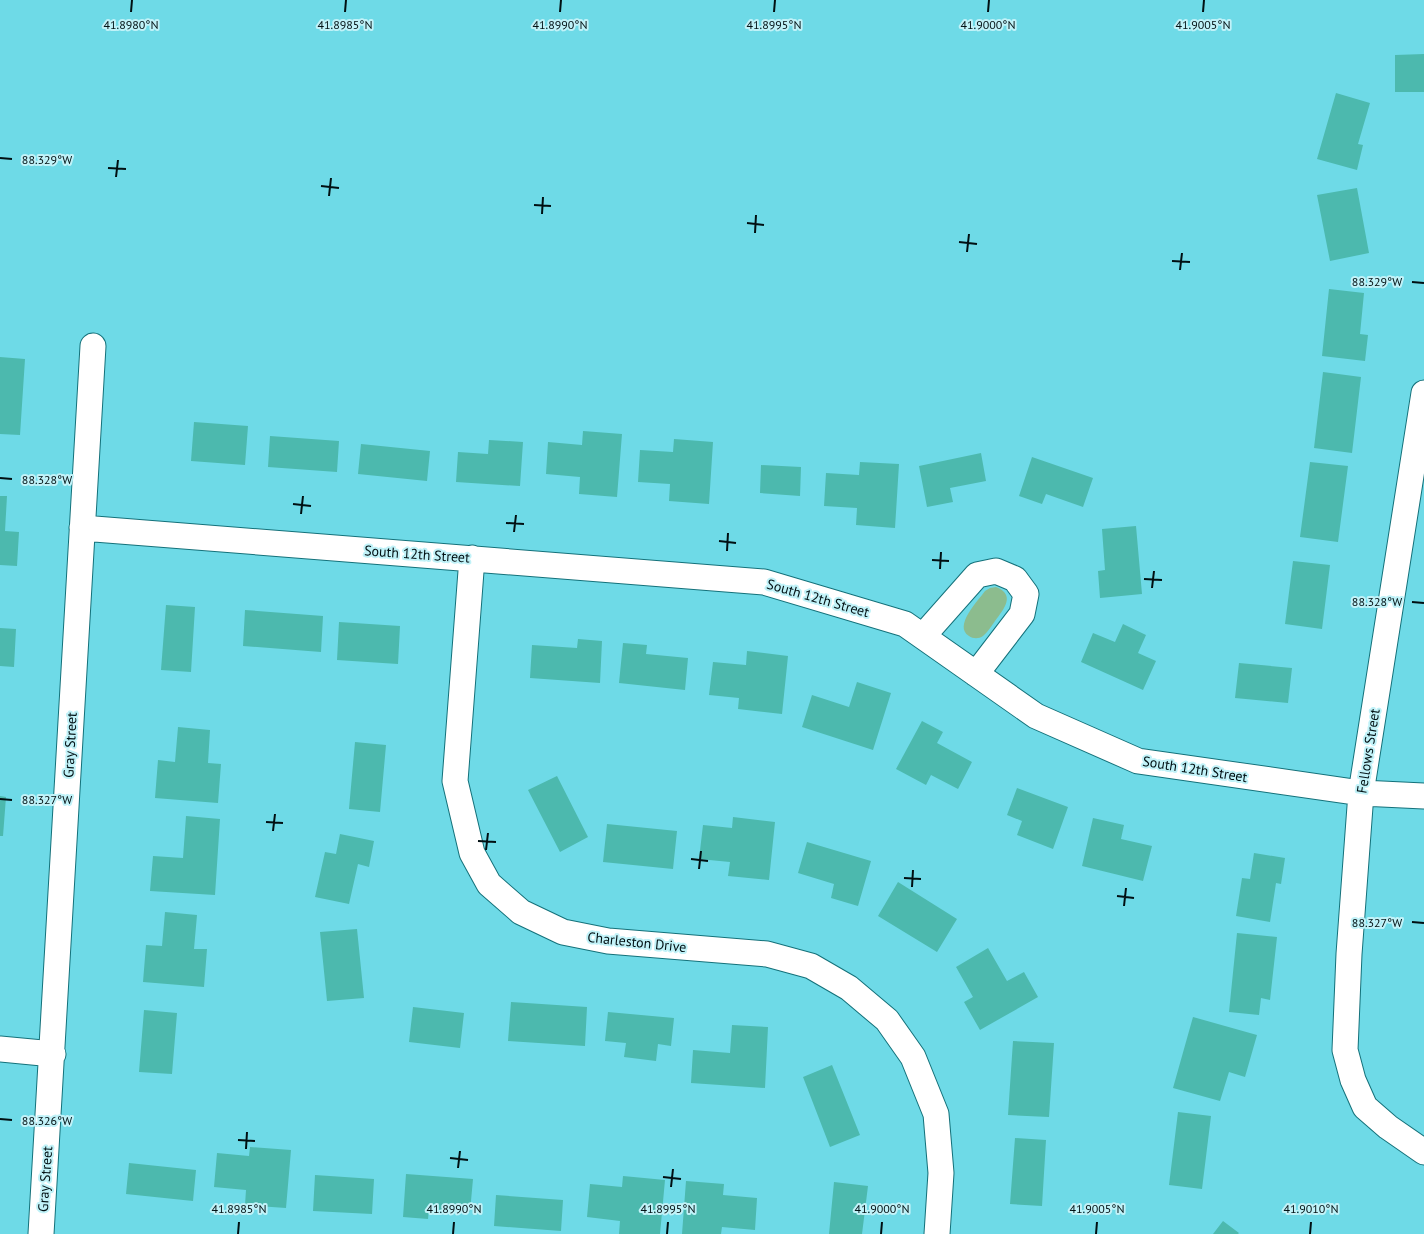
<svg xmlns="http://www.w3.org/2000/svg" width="1424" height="1234" viewBox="0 0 1424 1234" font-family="'PT Sans',sans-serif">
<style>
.green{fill:#8cbc8e}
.building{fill:#4cb9ae}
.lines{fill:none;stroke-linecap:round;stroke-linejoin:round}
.street-casing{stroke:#14717a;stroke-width:27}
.street{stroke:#fff;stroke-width:25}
.ticks{fill:none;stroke:#000f12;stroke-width:2}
.labels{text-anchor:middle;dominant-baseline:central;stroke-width:4;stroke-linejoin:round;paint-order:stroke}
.street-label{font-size:14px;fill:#000f12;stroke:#c1f2f8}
.ticks-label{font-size:12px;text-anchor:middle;fill:#000f12;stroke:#c1f2f8;stroke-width:4;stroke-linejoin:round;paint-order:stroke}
</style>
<rect width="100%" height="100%" fill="#6edae7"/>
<path class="green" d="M996,587C1016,595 1004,609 995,621C992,625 988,632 983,636C979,639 973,639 969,636C953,626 978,601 985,591L990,588Z"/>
<path class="building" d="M1424,54V92H1395V55Z
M1336,93L1370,103L1358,144L1363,145L1357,170L1317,159Z
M1357,188L1369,253L1330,261L1317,195Z
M1329,289L1364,293L1360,334L1368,335L1365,361L1322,356Z
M0,357L25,359L20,435L0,434Z
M1323,372L1361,377L1352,453L1314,448Z
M194,422L248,426L245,465L191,461Z
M583,431L622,434L617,497L579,494L580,477L546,474L548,442L582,445Z
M270,436L339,441L337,472L268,467Z
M674,439L713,442L709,504L669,501L670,484L638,482L640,450L673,452Z
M489,440L523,442L520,486L456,482L458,452L488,454Z
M361,444L430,451L427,481L358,474Z
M981,453L986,481L950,488L953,502L927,507L919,466Z
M1032,457L1093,478L1083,507L1046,494L1042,504L1019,496Z
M860,462L899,464L895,528L856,525L857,508L824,506L826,473L859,475Z
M1310,462L1348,466L1338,542L1300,537Z
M761,465L801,467L800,496L760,493Z
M0,496H7L5,531L19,532L17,566L0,565Z
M1136,526L1142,594L1100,598L1098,571L1105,570L1102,529Z
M1293,561L1330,565L1322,629L1285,624Z
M166,605L195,607L191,672L161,670Z
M245,610L323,616L321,652L243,646Z
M339,622L400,626L398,664L337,660Z
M1123,624L1146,635L1138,653L1156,661L1143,690L1081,662L1093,633L1115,642Z
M0,628L16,629L14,667L0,666Z
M578,639L602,641L600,683L530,678L532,645L577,648Z
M623,643L647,645L646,654L688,658L685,690L619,683Z
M747,651L788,656L782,714L738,709L739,698L709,695L713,662L746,665Z
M1239,663L1292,668L1288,703L1235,698Z
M857,682L891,693L873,750L802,727L812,695L849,707Z
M922,721L943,732L937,743L972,762L958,789L931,775L926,785L896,769Z
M178,727L210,730L208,763L221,764L218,803L155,798L158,760L175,762Z
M355,742L386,745L380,812L349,809Z
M557,776L588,837L560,852L528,790Z
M1017,788L1068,807L1053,849L1017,835L1022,821L1007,815Z
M0,796L6,797L3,836H0Z
M186,816L220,819L215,895L150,891L153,856L183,858Z
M733,817L775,822L769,880L728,876L730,862L699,859L703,825L732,828Z
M1093,818L1124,825L1121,839L1152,846L1143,881L1082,866Z
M607,824L677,831L673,869L603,862Z
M340,834L374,841L369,867L358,864L349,904L315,897L325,852L336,854Z
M807,842L871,861L858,906L831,898L834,884L798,873Z
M1254,853L1285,858L1281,884L1276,883L1270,922L1236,916L1242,878L1250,879Z
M898,882L957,919L937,952L878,916Z
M165,912L197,915L194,949H207L204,987L143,982L146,945L162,946Z
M357,929L364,998L327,1001L320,932Z
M1237,933L1277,937L1270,1000L1261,998L1259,1015L1229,1012Z
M988,948L1007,981L1024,972L1038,997L980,1030L964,1002L973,997L956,967Z
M511,1002L587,1007L585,1046L508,1041Z
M413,1007L464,1013L460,1048L409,1042Z
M144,1010L177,1013L172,1074L139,1072Z
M608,1012L674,1018L671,1046L658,1044L656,1061L624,1057L626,1043L605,1041Z
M1193,1017L1257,1035L1245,1077L1229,1072L1220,1101L1173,1088Z
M732,1025L768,1027L765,1088L691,1083L693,1050L730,1053Z
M1013,1041L1054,1043L1049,1117L1008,1115Z
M832,1065L860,1135L830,1147L803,1077Z
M1178,1112L1211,1116L1202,1189L1169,1185Z
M1015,1138L1046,1140L1042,1206L1010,1204Z
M250,1147L291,1150L286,1208L245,1205L246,1190L214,1187L217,1153L249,1156Z
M129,1163L196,1170L193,1201L126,1194Z
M406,1174L473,1179L470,1212L429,1209L428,1219L403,1217Z
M315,1175L374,1179L372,1214L313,1211Z
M623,1176L665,1180L660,1234H619L620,1221L587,1217L590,1184L622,1187Z
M686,1181L724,1184L723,1195L757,1198L755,1230L722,1227L721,1234H682Z
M834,1182L868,1186L862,1234H829Z
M496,1195L563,1200L561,1231L494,1226Z
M1223,1221L1239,1233L1238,1234H1213Z"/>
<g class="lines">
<g class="street-casing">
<path id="street" d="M1424,393L1361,793L1349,954L1345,1050L1353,1080L1365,1107L1388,1127L1424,1152
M82,528L764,582L905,624L1036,716L1138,761L1361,793L1424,796
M472,558L455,781L472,853L489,884L521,912L563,932L608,941L767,954L811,966L849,988L887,1020L913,1057L936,1114L941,1173L937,1234
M923,636L977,575L996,571L1015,579L1026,594L1022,614L976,674
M0,1049L53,1054
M41,1234L93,346"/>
</g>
<use href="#street" class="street"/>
</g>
<path class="ticks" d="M131,12L132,0M345,12L346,0M560,12L561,0M774,12L775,0M988,12L989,0M1203,12L1204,0M0,158L12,159M108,168L126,169M116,177L118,160M321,186L339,188M329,196L331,178M534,205L551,206M542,214L543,197M747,223L764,225M755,233L756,215M959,242L977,244M967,252L969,234M1172,261L1190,262M1180,270L1182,253M1412,282L1424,283M0,478L12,479M293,504L311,506M301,514L303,496M506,523L524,524M514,532L516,515M719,541L736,543M727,551L728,533M932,560L949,561M940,569L941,552M1144,579L1162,580M1152,588L1154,571M1412,602L1424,603M0,799L12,800M266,822L283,823M273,831L275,814M478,841L496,842M486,850L488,833M691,859L708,861M699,869L701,851M904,878L921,879M912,887L913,870M1117,896L1134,898M1124,906L1126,888M1412,922L1424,923M0,1119L12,1120M238,1140L255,1141M246,1149L247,1132M450,1158L468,1160M458,1168L460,1151M663,1177L681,1179M671,1187L673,1169M238,1234L239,1222M453,1234L454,1222M667,1234L668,1222M881,1234L882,1222M1096,1234L1097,1222M1310,1234L1311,1222"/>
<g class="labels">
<g class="street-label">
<text transform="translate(417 554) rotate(4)">South 12th Street</text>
<text transform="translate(818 598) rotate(16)">South 12th Street</text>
<text transform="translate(70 745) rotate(-87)">Gray Street</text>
<text transform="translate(1368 751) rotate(-81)">Fellows Street</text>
<text transform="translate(1195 769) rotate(9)">South 12th Street</text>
<text transform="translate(637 942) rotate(6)">Charleston Drive</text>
<text transform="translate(45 1179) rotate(-86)">Gray Street</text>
</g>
</g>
<g class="ticks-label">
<text x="131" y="29">41.8980°N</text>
<text x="345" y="29">41.8985°N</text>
<text x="560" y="29">41.8990°N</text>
<text x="774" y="29">41.8995°N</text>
<text x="988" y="29">41.9000°N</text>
<text x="1203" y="29">41.9005°N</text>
<text x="47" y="164">88.329°W</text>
<text x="1377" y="286">88.329°W</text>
<text x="47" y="484">88.328°W</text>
<text x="1377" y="606">88.328°W</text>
<text x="47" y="804">88.327°W</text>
<text x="1377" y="927">88.327°W</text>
<text x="47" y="1125">88.326°W</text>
<text x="239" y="1213">41.8985°N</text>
<text x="454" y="1213">41.8990°N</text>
<text x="668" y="1213">41.8995°N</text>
<text x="882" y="1213">41.9000°N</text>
<text x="1097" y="1213">41.9005°N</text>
<text x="1311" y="1213">41.9010°N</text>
</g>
</svg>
